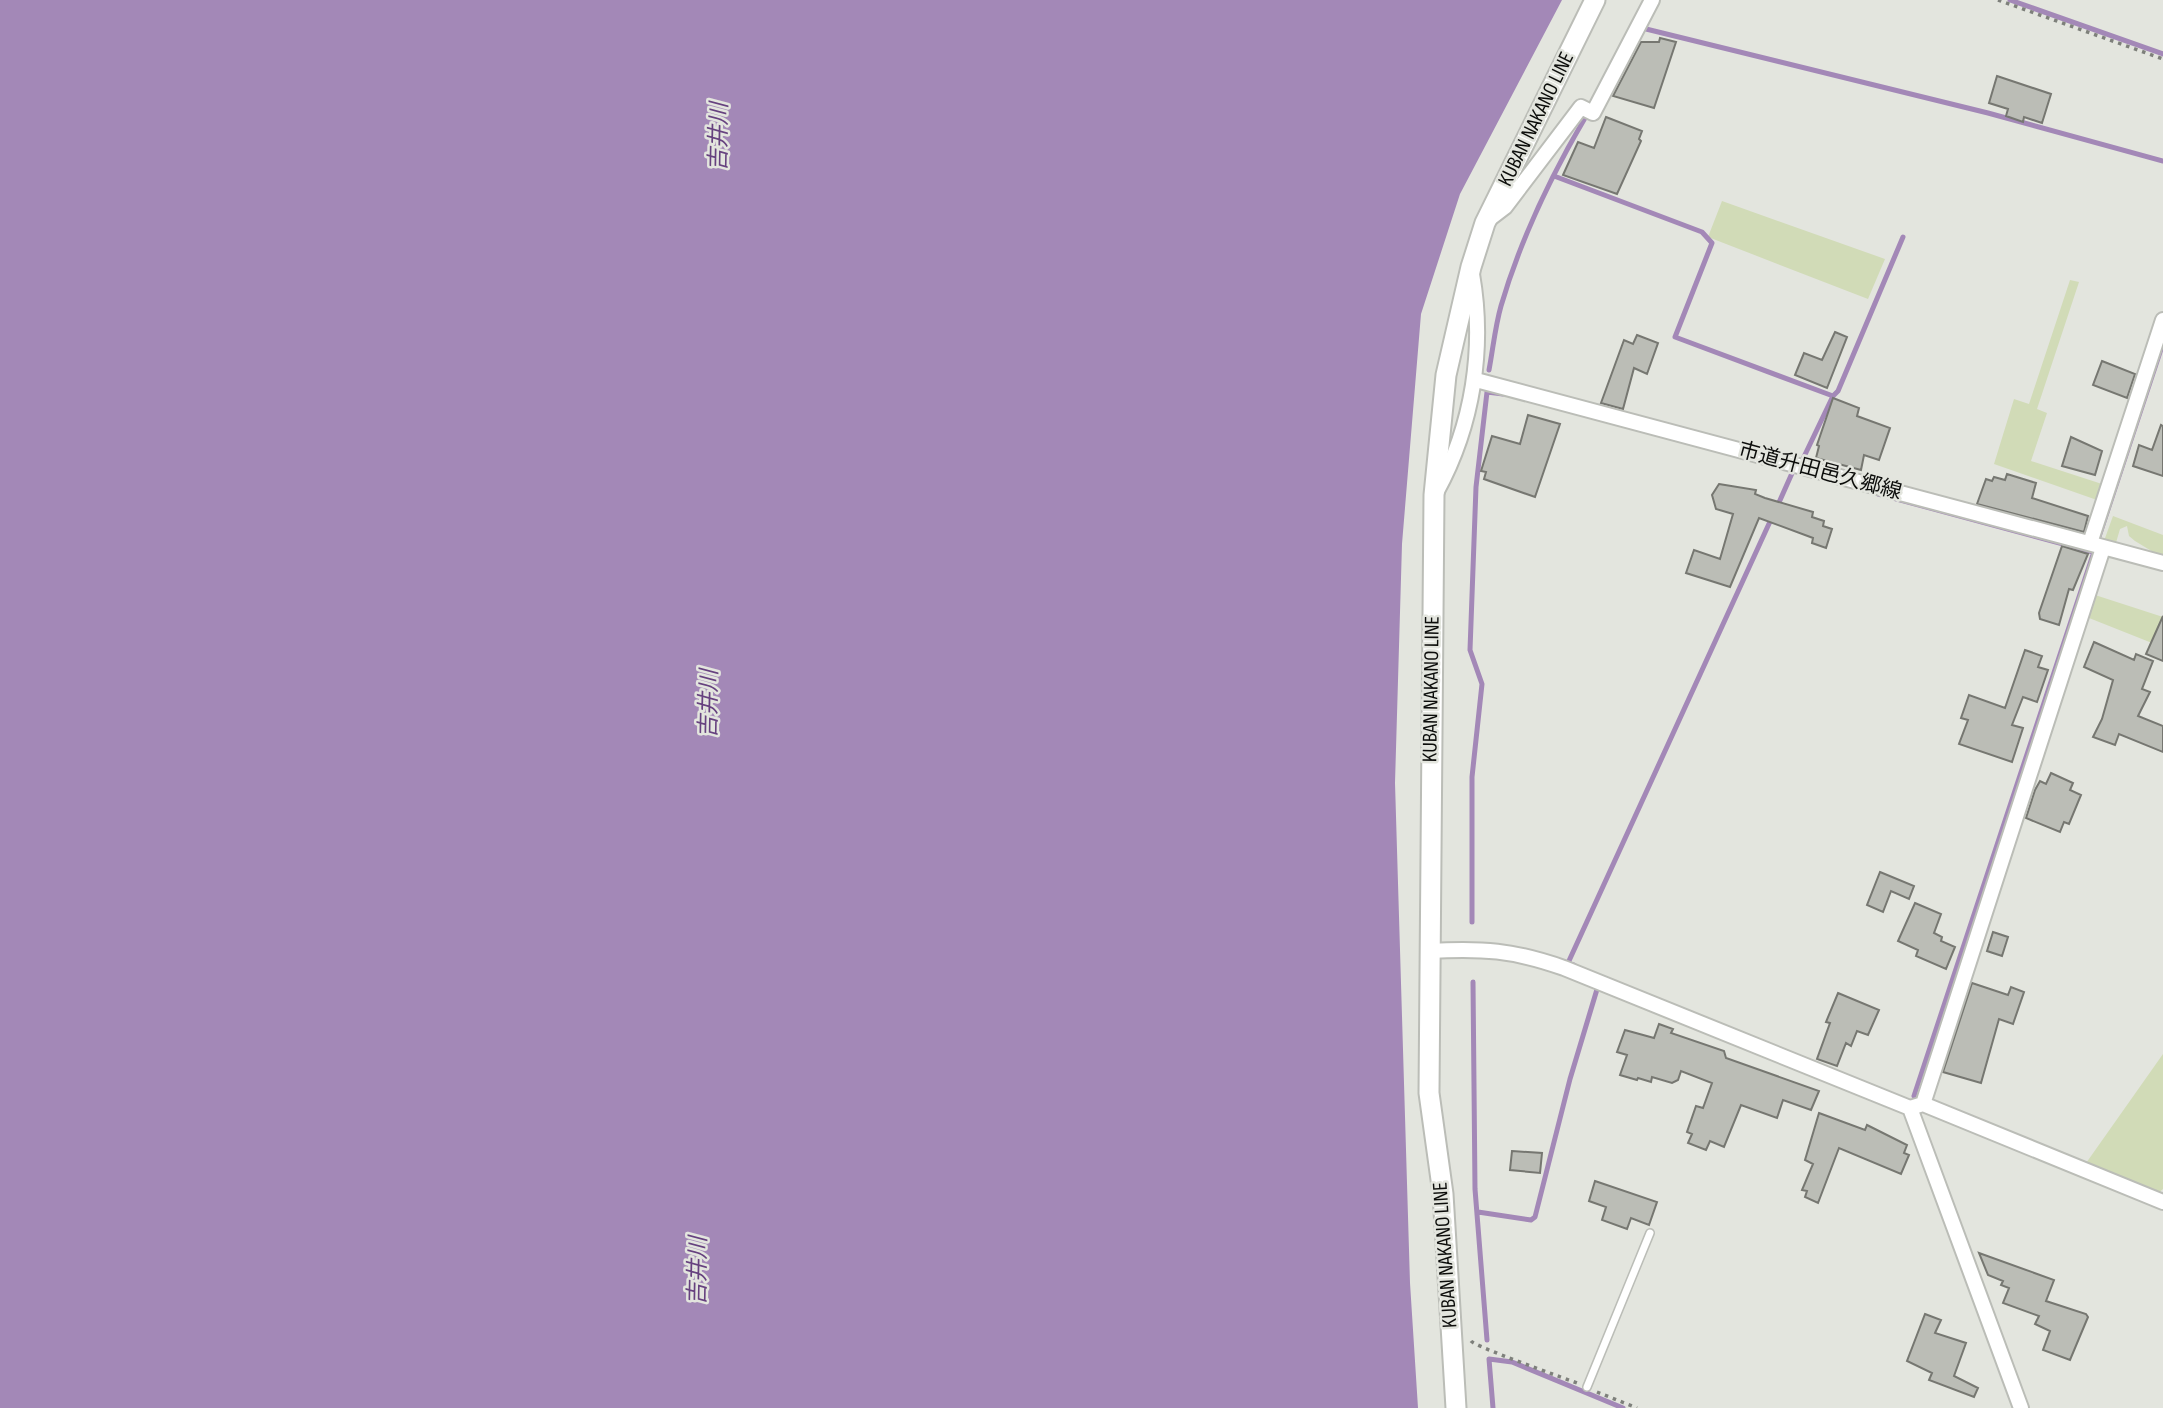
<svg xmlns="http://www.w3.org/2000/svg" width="2163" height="1408" viewBox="0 0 2163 1408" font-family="'Sofia Sans Condensed','Noto Sans JP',sans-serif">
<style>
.green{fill:#d1dbb7}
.water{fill:#a388b7}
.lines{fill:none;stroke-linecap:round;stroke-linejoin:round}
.stream{stroke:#a388b7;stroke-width:5}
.building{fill:#bbbdb6;stroke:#767771;stroke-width:2}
.lane-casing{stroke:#bbbdb7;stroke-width:10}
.street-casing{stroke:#bbbdb7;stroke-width:18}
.secondary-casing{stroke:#bbbdb7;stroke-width:23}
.path{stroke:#7e807b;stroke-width:3.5;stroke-dasharray:3.5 5;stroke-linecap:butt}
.lane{stroke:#fff;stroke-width:7}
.street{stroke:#fff;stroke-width:14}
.secondary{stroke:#fff;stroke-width:19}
.labels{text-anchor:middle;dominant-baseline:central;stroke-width:5;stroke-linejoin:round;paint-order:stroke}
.street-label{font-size:21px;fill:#0c0d0b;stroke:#e3e5de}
.water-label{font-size:23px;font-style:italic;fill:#66417f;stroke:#e3e5de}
</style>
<rect width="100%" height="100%" fill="#e3e5de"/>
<path class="green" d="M1722,201L1885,259L1868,299L1708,237Z
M2070,280L2079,282L2037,409L2047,413L2031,461L2102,484L2097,500L1994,464L2014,399L2029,404Z
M2113,516L2163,535V558L2135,541L2129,536L2127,526L2120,529L2115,546L2104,541Z
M2092,594L2163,617L2152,643L2084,616Z
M2163,1054V1189L2157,1194L2084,1166Z"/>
<path class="water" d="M0,0H1562L1460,194L1421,314L1402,544L1395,783L1410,1283L1418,1408H0Z"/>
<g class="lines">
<path class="stream" d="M2010,0L2163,54
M1642,28L1988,113L2163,161
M1554,176L1702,232L1712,243L1675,337L1833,396
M1489,370C1493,349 1495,327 1501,306C1520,241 1551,176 1585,118
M1801,463L1833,396L1838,391L1903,237
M1878,494L2093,552
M1777,507L1793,471
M1472,922V777L1482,684L1470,650L1476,487L1487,392L1503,394
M1574,965L1568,963L1773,515
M1473,982L1475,1189L1487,1340
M1914,1096L2163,343
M1478,1212L1531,1220L1535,1217L1570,1079L1598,986
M1493,1408L1489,1359L1512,1362L1623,1408"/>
</g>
<path class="building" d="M1660,38L1676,42L1654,108L1613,96L1641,42H1659Z
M1997,76L2051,94L2042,123L2024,117L2023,122L2006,116L2008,109L1989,103Z
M1606,117L1642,131L1639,139L1641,141L1617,194L1563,175L1578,142L1594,148Z
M1835,332L1847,337L1827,388L1795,375L1804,353L1822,360Z
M1637,335L1658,343L1647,374L1634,368L1623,409L1601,403L1624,340L1633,344Z
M2102,361L2135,374L2127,398L2093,385Z
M1833,398L1859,408L1857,416L1890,428L1879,460L1864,455L1861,470L1816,458L1819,446L1817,445Z
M1528,415L1560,424L1535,497L1484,479L1486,472L1481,471L1492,436L1520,444Z
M2161,425L2163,426V476L2133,466L2139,445L2152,450Z
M2071,437L2102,451L2095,475L2062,466Z
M2007,474L2036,483L2032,498L2088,516L2084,532L1977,504L1986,479L1992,481L1994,477L2005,480Z
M1719,484L1756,490L1755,494L1765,498L1813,512L1812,517L1824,521L1823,526L1832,529L1826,548L1812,543L1813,538L1759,518L1730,587L1686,573L1694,550L1720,559L1733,514L1716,509L1712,495Z
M2062,546L2088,554L2073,590L2069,589L2059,625L2040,619L2039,613Z
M2163,616V661L2146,654Z
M2094,642L2134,660L2136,654L2153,661L2142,689L2150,692L2138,716L2163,726V752L2119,734L2115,745L2093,737L2102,719L2113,680L2084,667Z
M2025,650L2042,656L2038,667L2048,670L2037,702L2023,697L2012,725L2023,728L2012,762L1959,744L1968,720L1961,718L1969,695L2005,708Z
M2051,773L2073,783L2070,790L2081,795L2069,824L2064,822L2060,832L2026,818L2035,790L2040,781L2046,784Z
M1880,872L1914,886L1909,899L1891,891L1883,912L1867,905Z
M1915,903L1941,914L1934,933L1942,937L1941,941L1955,947L1946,969L1916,956L1918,950L1898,941Z
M1993,932L2008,937L2002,956L1987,951Z
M1972,983L2008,995L2011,987L2024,992L2013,1024L1999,1019L1981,1083L1943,1072Z
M1838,993L1879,1010L1868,1035L1857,1031L1851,1046L1846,1043L1837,1066L1817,1059L1830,1023L1826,1022Z
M1659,1024L1673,1029L1671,1033L1724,1051L1726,1058L1819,1091L1811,1110L1783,1100L1777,1118L1741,1105L1724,1147L1710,1141L1706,1150L1688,1143L1692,1134L1687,1132L1696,1106L1703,1108L1712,1083L1681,1071L1678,1080L1672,1083L1652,1077L1651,1082L1638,1078L1637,1080L1620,1075L1627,1055L1617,1052L1625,1030L1654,1038Z
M1819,1113L1865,1130L1867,1125L1907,1145L1904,1153L1909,1155L1901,1174L1839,1148L1818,1203L1805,1197L1807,1191L1802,1190L1813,1164L1805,1160Z
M1512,1151L1542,1153L1540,1173L1510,1170Z
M1595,1181L1657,1202L1649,1225L1631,1218L1627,1229L1602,1220L1606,1207L1589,1201Z
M1979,1253L2054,1280L2046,1301L2086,1314L2088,1317L2070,1360L2043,1350L2050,1331L2035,1324L2039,1316L2003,1303L2009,1288L2001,1285L2003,1281L1988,1275Z
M1925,1314L1941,1320L1935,1333L1966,1343L1954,1376L1978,1388L1974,1397L1929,1380L1932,1373L1907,1361Z"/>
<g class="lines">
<g class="lane-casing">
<path id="lane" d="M1587,1387L1650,1233"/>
</g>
<g class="street-casing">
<path id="street" d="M1488,220L1505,207L1581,107L1593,113L1652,0
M1476,380L2163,563
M1437,491C1473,425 1485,348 1472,274
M2090,543L2163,320
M1429,951C1482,948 1513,950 1564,968L1910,1108L1923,1104L2163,1202
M1923,1104L2103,548
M1910,1108L2021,1408"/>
</g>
<g class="secondary-casing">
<path id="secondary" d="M1456,1408L1443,1194L1429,1093L1434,495L1446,375L1471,267L1485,223L1595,0"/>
</g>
<path class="path" d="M1998,0L2163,59
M1471,1341C1476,1347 1561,1377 1577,1383
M1597,1392L1637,1408"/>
<use href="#lane" class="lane"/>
<use href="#street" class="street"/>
<use href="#secondary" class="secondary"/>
</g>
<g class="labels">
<g class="street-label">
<text transform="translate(1536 119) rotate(-64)">KUBAN NAKANO LINE</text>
<text transform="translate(1820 471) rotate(15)">市道升田邑久郷線</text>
<text transform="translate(1431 689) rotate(-89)">KUBAN NAKANO LINE</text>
<text transform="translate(1445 1255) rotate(-94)">KUBAN NAKANO LINE</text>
</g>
<g class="water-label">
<text transform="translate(719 137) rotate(-89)">吉井川</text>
<text transform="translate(709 704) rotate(-89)">吉井川</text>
<text transform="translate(698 1271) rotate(-89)">吉井川</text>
</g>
</g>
</svg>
